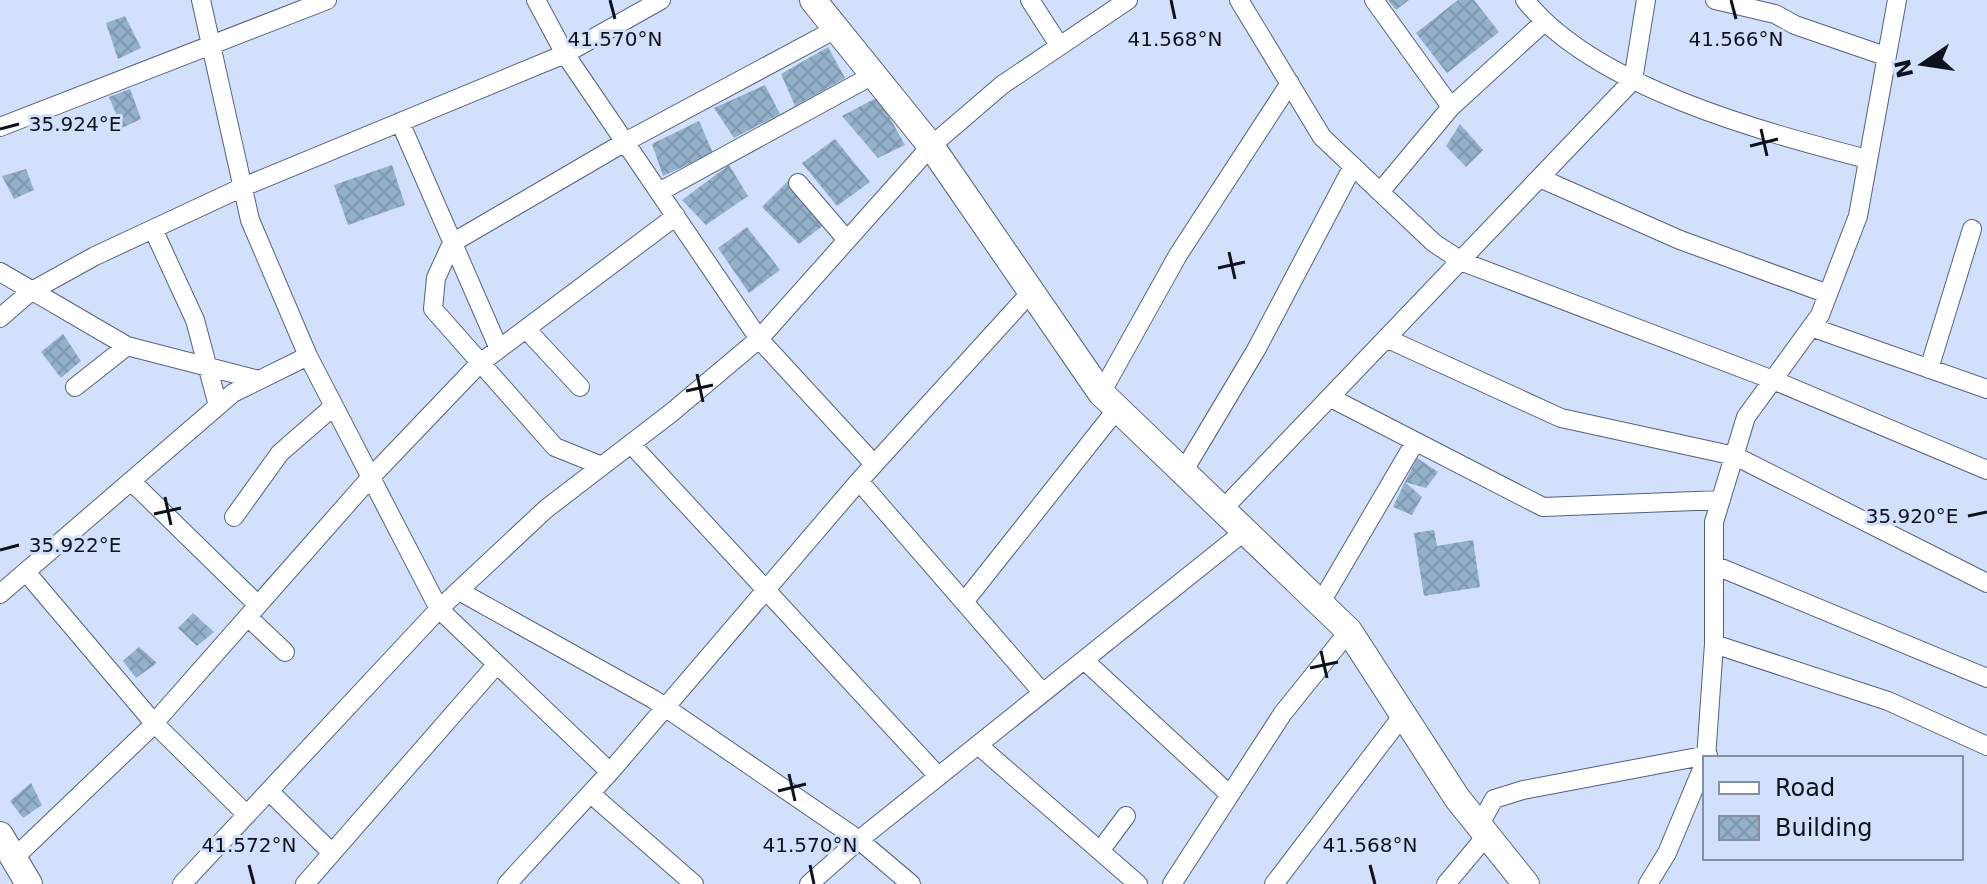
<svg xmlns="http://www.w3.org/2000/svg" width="1987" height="884" viewBox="0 0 1987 884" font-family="'DejaVu Sans',sans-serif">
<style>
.building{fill:url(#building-cross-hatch)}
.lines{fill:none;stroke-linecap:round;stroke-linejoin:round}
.street-casing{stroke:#53617d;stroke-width:20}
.secondary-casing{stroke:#53617d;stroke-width:28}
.street{stroke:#fff;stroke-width:18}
.secondary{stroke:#fff;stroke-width:26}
.ticks{fill:none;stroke:#0d121d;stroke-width:3}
.ticks-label{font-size:20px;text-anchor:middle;fill:#0d121d;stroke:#d3e0fb;stroke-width:6;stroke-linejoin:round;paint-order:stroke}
</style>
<defs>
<pattern id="building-cross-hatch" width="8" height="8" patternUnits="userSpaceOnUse" patternTransform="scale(2)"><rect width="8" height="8" fill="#93b1ca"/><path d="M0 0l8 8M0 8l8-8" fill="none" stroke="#7e97ad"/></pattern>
</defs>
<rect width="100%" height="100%" fill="#d3e0fb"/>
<path class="building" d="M1388,0H1409L1396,10Z
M1458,0H1474L1499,32L1447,73L1416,33Z
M125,16L141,48L118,59L106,23Z
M828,47L845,78L795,106L781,74Z
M765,85L780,114L734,138L714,108Z
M130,89L141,119L122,128L109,97Z
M878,97L905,145L878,158L842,116Z
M699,121L713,153L663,176L652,144Z
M1460,124L1483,150L1466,167L1446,146Z
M835,139L870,182L837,206L802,163Z
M392,165L405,205L348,225L334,185Z
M729,165L748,196L706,225L682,200Z
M26,169L34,190L14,199L2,176Z
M789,180L829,221L799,244L762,207Z
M747,227L780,270L749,293L718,248Z
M63,334L81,361L61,378L41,352Z
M1417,458L1438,472L1426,488L1405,482Z
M1405,482L1422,497L1412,515L1393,507Z
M1434,530L1437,546L1473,540L1480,587L1424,596L1414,533Z
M193,613L214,632L197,646L178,628Z
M139,647L157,663L136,678L123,661Z
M31,783L42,805L23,818L10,801Z"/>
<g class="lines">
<g class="street-casing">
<path id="street" d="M201,0L250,220L308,356L439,609L610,772
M536,0L565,54L759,339L874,464
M1030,0L1059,45
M1239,0L1322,137L1434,243L1463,262L1773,380L1987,470
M1374,0L1451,107
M1525,0C1594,87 1763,132 1867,159
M1715,0L1775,14L1795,25L1885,56
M400,122L499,349
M0,127L327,0
M1542,179L1680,240L1828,294
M798,183L847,240
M659,192L873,75
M1380,192L1451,107L1543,23
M153,229L195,320L218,406
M0,272L127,346L259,380
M0,318L30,292L95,256L243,187L565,54L661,0
M1811,327L1987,389
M526,329L580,387
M1388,339L1561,418L1735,456L1987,583
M1929,369L1972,229
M75,387L127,346
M1101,393L1178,255L1290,83
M1331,398L1543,507L1721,500
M631,444L938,776
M602,466L555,447L433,309L436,278L452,243L625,142L836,29
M1183,472L1256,350L1353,166
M131,481L258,605
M859,481L1042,692
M1222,510L1633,80L1646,0
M234,517L280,453L334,406
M1714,565L1987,678
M26,572L154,723L247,815
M459,591L653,699L859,840L911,884
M0,594L233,393L308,356
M964,602L1117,409
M1320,604L1415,442
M248,617L285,652
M1714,644L1888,701L1987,746
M1084,660L1230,795
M978,745L1138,884
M1706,758L1714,644V522L1746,417L1820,315L1858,216L1897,0
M269,791L332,853
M591,794L694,884
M1479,826L1494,799L1523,790L1708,755
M1100,851L1126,816
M14,858L148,730L371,477L479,364L676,216
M182,884L439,609L546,509L671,413L759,339L931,146L1002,85L1128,0
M305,884L497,664
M507,884L610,772L859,481L1031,292
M809,884L859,840L1245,531
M1172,884L1283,713L1349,631
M1274,884L1403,715
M1446,884L1487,835
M1648,884L1667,853L1705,762"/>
</g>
<g class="secondary-casing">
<path id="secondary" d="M813,0L931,146L1101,393L1349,631L1457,798L1526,884
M0,835L29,884"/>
</g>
<use href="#street" class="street"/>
<use href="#secondary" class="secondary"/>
</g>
<path class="ticks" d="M610,0L615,19M1171,0L1175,19M1731,0L1736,19M0,129L19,124M1761,129L1767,156M1750,146L1778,139M1229,252L1235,279M1218,268L1245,262M697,374L703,402M686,391L713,385M165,497L171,525M154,514L181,508M1968,516L1987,512M0,550L19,545M1321,651L1327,678M1310,668L1338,662M789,774L795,801M778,791L806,784M249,865L254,884M810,865L814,884M1370,865L1375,884"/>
<g class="ticks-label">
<text x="615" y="46">41.570°N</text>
<text x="1175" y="46">41.568°N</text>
<text x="1736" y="46">41.566°N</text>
<text x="75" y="131">35.924°E</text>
<text x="1912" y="523">35.920°E</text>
<text x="75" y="552">35.922°E</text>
<text x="249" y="852">41.572°N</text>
<text x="810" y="852">41.570°N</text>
<text x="1370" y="852">41.568°N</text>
</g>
<rect x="1703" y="756" width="260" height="104" fill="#d3e0fb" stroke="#848ea2" stroke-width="2"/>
<rect x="1719" y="782" width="40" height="12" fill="#ffffff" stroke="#848ea2" stroke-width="2"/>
<text x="1775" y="796" font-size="24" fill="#0d121d">Road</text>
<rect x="1719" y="816" width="40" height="24" fill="url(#building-cross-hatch)" stroke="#848ea2" stroke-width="2"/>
<text x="1775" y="836" font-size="24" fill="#0d121d">Building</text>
<g transform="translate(1923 64) rotate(257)" stroke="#d3e0fb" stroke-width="6" paint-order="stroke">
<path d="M0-6L14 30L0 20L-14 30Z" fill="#0d121d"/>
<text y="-12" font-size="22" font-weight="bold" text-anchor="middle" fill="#0d121d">N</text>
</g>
</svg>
